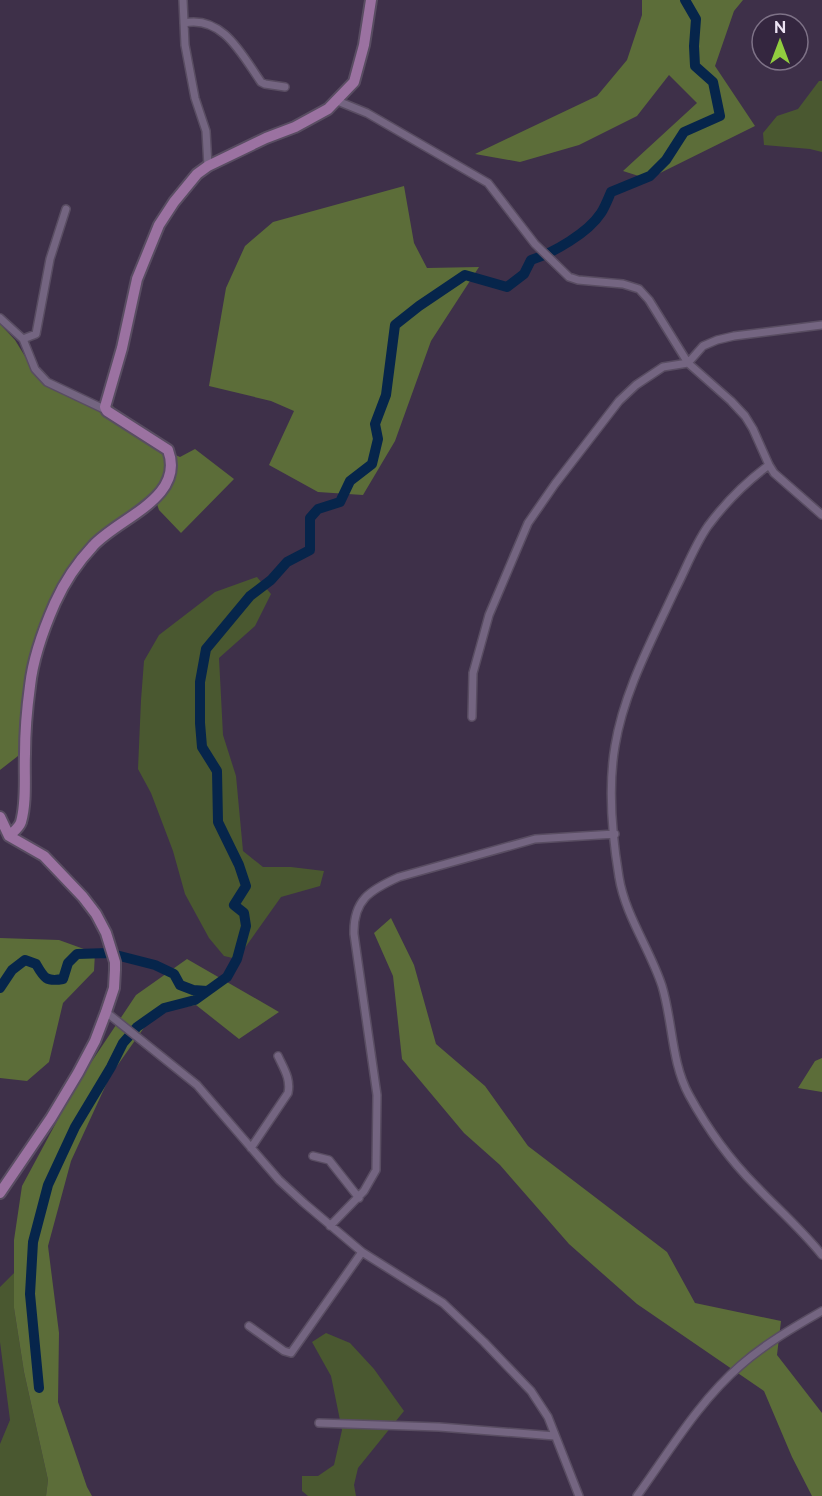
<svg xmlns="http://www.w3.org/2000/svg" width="822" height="1496" viewBox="0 0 822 1496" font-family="Raleway,sans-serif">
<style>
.green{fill:#4a5830}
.forest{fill:#5c6d39}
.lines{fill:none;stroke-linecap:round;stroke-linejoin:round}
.river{stroke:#06254b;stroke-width:10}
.street-casing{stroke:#594d62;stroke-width:10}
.secondary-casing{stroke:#594d62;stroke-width:14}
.street{stroke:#746581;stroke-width:7}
.secondary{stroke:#9b72a1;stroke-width:10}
</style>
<rect width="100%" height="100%" fill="#3e3049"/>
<path class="green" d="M819,81H822V152L810,149L764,145L763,133L777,116L798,109Z
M257,577L271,594L255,626L219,658L223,735L236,776L243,851L263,867H291L324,871L320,886L281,897L237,959L224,956L209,938L185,894L173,851L151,793L138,769L141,700L144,661L159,635L215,592Z
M15,1272L14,1308L24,1372L48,1480L46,1496H0V1444L10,1420L0,1342V1287Z
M326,1333L350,1343L374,1369L404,1411L358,1468L354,1485L356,1496H308L302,1491V1476H318L334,1465L342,1430L331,1376L312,1342Z"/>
<path class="forest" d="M642,0H743L734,11L715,66L755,126L648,179L623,171L697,103L669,75L637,116L579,145L520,162L475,154L597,96L627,60L642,15Z
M404,186L414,243L427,268L479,267L431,341L395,441L363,495L318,492L269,465L294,411L271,401L209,386L226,288L245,246L273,222Z
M0,324L15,340L34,371L47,379L107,407L113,406L116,411L171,453L180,457L195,449L234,479L181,533L159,510L155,498L101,535L60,595L33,676L27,749L0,770Z
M391,918L414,965L436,1044L485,1086L528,1146L667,1252L695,1303L781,1321L777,1355L822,1413V1496H812L792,1457L764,1391L637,1304L569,1244L500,1165L464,1133L402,1059L393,976L374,933Z
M0,938L59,940L95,953L94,971L63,1003L49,1062L27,1081L0,1078Z
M187,959L279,1012L239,1039L196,1005L155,1012L110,1076L71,1161L48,1246L59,1333L58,1402L87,1487L92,1496H46L48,1480L24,1372L14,1308V1240L22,1186L78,1082L136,995Z
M822,1058V1092L798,1088L815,1061Z"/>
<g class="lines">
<path class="river" d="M0,988L12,970L25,960L36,964C44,978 46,982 63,979L68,963L77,954L108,953L155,965L174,974L180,985L193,990L207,991
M39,1388L30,1294L33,1242L48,1185L75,1127L111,1067L123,1043L137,1027L164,1008L195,1000L227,977L237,959L246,926L244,913L234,905L246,886L239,865L218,822L217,771L202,747L200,723V682L206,649L250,596L271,580L287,562L310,550V518L318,509L340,502L350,481L372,464L378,439L375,424L386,395L395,325L419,306L465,275L507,287L524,274L531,260C553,253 588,233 601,213C605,207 608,199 611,192L650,176L666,160L684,132L720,116L713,82L695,66L694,46L696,19L685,0"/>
<g class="street-casing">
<path id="street" d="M183,0L185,45L195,98L206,131L208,166
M184,23C223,15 242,55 261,82L265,84L285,87
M335,100L367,113L488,183L535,244L569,277L578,280L623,284L639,289L649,300L688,363L731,401L745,416L753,429L769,465L774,473L822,515
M0,318L23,339L35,369L47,382L106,410
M23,339L36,334L50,259L66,209
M769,465C746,482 725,503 708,526C694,546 686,569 675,590C652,640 624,691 615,746C608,787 612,835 619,877C625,915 650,949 662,986C673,1022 671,1062 689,1095C707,1128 730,1160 756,1186C778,1209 802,1230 822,1255
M472,717L473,673L489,615L528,523L555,484L619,401L636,385L663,367L688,363L703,346L717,340L734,336L822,325
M106,1012L197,1085L279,1180L304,1203L362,1252L443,1303L484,1342L531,1391L548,1417L579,1496
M251,1148L288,1093C291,1079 284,1069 278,1056
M313,1156L329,1160L359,1198
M330,1226L364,1191L376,1170L377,1095L354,934C353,900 370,890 399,877L535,839L615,834
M249,1326L284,1351L291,1353L362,1252
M319,1423L439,1427L555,1436
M637,1496C669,1452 699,1401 741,1365C765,1344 794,1327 822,1311"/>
</g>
<g class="secondary-casing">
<path id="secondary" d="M0,817L9,836L44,856L83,897L96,914L106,933L115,962V970L114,988L106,1012L95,1041L78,1073L51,1118L0,1193
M9,836C13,832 19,828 21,822C27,801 24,776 25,754C25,731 27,708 30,686C33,658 44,628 55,603C64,583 78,562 93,546C118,518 186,498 168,450L107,411L105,407L122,348L137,279L159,225L174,202L197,174L208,166L266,138L295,127L328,109L354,82L364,45L371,0"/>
</g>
<use href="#street" class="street"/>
<use href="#secondary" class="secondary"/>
</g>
<g transform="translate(780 42)"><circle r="28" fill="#34263f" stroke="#7e7287" stroke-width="1.5"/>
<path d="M0-4.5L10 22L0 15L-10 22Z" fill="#91cd3f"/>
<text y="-9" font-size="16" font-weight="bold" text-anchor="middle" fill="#ece3f3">N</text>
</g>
</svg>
